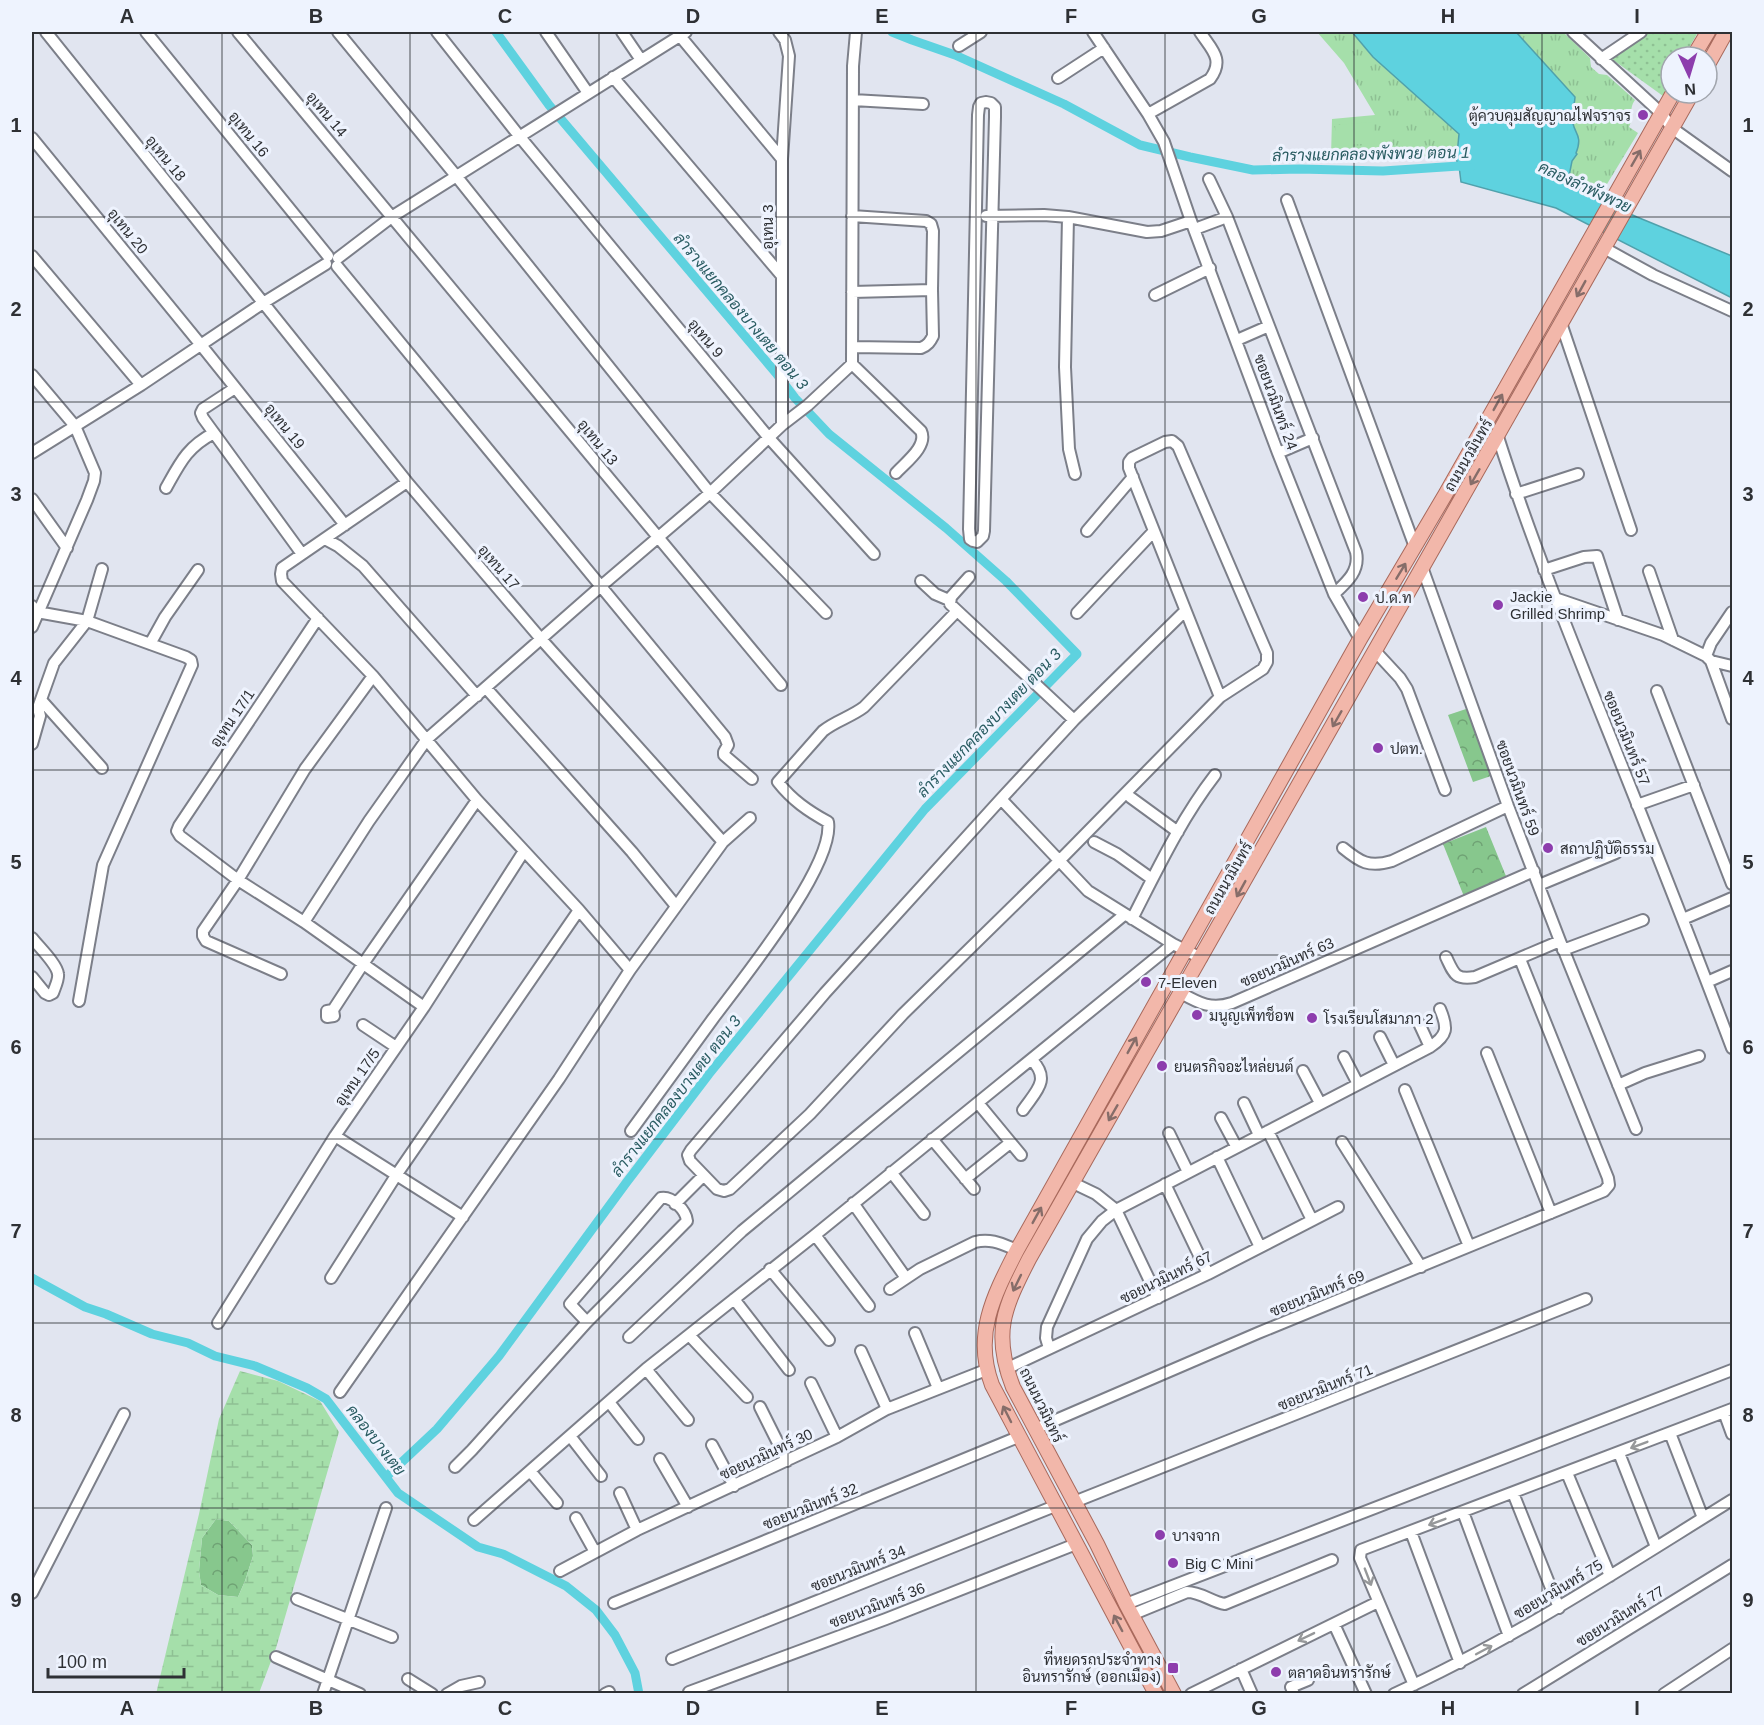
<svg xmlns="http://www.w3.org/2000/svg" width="1764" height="1725" viewBox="0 0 1764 1725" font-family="Helvetica,Sarabun,sans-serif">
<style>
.grass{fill:url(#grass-dots)}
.forest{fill:url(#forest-crowns)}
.wetland{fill:url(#wetland-marsh);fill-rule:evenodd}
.park{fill:url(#park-tufts)}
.pitch{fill:#a5dfaa}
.water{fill:#5ed2df;stroke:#50a1ac;stroke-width:1.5}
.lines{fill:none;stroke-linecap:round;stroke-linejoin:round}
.canal{stroke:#5ed2df;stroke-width:9}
.minor-casing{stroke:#7c7f89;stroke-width:14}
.major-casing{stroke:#a8695c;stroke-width:16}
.minor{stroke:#fff;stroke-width:10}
.major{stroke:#f2b7aa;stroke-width:14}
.oneway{stroke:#866d69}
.oneway2{stroke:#96989a}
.grid{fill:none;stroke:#2e3034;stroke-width:1.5;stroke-opacity:0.55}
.poi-dot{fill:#8d3dad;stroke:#eef3fe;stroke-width:2}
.labels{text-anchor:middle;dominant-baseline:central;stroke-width:6;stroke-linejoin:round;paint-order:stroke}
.street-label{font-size:15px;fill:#2e3034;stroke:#eef3fe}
.poi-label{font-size:15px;fill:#2e3034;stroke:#eef3fe;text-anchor:start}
.water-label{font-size:16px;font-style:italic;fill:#2a5c62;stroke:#eef3fe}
.neatline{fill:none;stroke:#2e3034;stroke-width:2}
.grid-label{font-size:20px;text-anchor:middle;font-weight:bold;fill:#2e3034}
</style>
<defs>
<pattern id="grass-dots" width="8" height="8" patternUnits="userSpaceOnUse" patternTransform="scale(1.5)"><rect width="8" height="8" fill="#a5dfaa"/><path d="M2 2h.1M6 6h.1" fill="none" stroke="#8ec093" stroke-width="1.8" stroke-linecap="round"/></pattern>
<pattern id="forest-crowns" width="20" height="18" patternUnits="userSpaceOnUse" patternTransform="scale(1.5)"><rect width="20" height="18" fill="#87c78d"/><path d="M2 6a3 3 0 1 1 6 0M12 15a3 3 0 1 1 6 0" fill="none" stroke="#6fa274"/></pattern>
<pattern id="wetland-marsh" width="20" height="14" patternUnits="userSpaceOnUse" patternTransform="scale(1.5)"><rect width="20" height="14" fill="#a5dfaa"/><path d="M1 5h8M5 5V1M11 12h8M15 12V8" fill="none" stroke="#8ec093"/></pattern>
<pattern id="park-tufts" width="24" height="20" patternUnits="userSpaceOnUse" patternTransform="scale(1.5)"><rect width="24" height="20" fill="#a5dfaa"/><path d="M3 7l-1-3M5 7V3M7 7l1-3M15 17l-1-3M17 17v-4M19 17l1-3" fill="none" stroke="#8ec093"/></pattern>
</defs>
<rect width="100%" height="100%" fill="#e1e5f0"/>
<path class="grass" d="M1645,32H1698L1684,57H1671V81L1663,96L1609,57Z"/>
<path class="forest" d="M1469,708L1494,775L1473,782L1448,715Z
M1486,827L1508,881L1465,899L1443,844Z
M216,1519L229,1521L252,1545L253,1556L245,1581L238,1597L218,1595L201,1585L199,1571L202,1538Z"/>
<path class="wetland" d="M240,1371L278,1381L320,1401L339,1432L276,1648L259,1693L156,1694L199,1514L219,1419ZM216,1519L229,1521L252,1545L253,1556L245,1581L238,1597L218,1595L201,1585L199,1571L202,1538Z"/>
<path class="park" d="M1317,32H1563L1590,58L1591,67L1599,74L1607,75L1635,100C1628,110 1634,117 1629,127L1638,133L1604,189L1594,184L1587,195L1583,193L1570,181L1455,157L1449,159L1394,153L1331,156L1332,119L1375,115L1344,63Z"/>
<path class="pitch" d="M1373,122L1375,143L1336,146L1335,125Z"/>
<path class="water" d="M1352,32H1516L1575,97C1575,103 1572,109 1572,116C1572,134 1584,133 1576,153L1577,154L1572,161L1569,176L1570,181L1583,193L1637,217L1732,256V298L1556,208L1461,182L1459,166L1455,157L1457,155L1459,134L1373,57Z"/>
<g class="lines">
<path class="canal" d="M892,32L912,40L955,55L1064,104L1140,145L1190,157L1253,170L1299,169L1383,171L1459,166L1470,168
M32,1278L85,1307L106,1314L152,1334L188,1343L215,1356L255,1366L307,1388L326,1399L398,1493L478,1547L503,1554L566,1586L596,1610L615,1635L635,1673L639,1694
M386,1477L437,1429L499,1356L626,1183L709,1074L925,809L1077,654L1006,581L946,528L829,434L795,398L776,373L549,105L496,32"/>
<g class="minor-casing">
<path id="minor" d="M46,32L407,482L541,639L723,842
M146,32L328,256
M238,32C420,249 599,468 781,685
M338,32L457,177L710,493L826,613
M437,32L520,137L769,438L874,554
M546,32L588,93
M622,32L641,60
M779,32L785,40L789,56L782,159V425
M856,32L853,66L852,364L921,431C928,446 906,462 896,473
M1093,32L1148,114L1164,142L1191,221L1278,453L1334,594L1360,639
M1573,32L1661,113L1672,128L1732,171
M680,36L782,159
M959,46L981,32
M1601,59L1641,32
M613,77L782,276
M1058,78L1104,48
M853,100L923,104
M986,102L991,103L995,107V117L984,531L983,536L977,542L973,541L970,539L969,529L978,115L979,107L981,103Z
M1148,114L1210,79C1225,59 1211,49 1200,32
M32,138L201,345L345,525
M1209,179L1227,217L1356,552C1360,571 1347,582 1334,594
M1287,200L1415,547
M986,216L1044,215L1068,217L1147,232L1161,231L1191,221
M1068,217L1065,367L1069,449L1075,474
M1195,229L1227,217
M1604,248L1653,275L1732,311
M32,256L141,385
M338,258L393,216L686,32
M337,266L725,737L728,745L724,752V755L752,779
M852,292L932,290
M1155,295L1210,268
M1561,323L1631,530
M1237,340L1269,326
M852,347L921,348C928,345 930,342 933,336L932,290L933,231L931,224L926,221L852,216
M32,375L75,426L95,473L94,481L87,500L32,627
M235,388L203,409L201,413L203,418L302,554
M1498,437C1530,537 1569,634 1608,731C1650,836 1692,942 1732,1048
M32,453L141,385L263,303L326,264
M1278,453L1313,438
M407,482L282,568L281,574L282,581L373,676L477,800L579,910L630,970
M166,488C180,463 187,447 214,433
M1516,494L1578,474
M32,499L67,548
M1087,531L1133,477
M325,539L338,546L363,566L477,696
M1422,567L1508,806L1560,941L1636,1129
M1544,570L1584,557L1597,556L1618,620
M1649,571L1673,640
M969,577L951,597L950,604L1074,720
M921,581L935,594L949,600
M1555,598L1663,635L1706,656L1711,661L1732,666
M32,606L37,612L87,621L186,657L191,660L192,665L103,865L79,1001
M1185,611L1074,720L1001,799L825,993L691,1150L688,1155L690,1161L717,1189L724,1191L730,1189L810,1114L903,1014L1059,861L1220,697L1263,669L1267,662V653L1178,446L1172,441L1165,442L1132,458L1129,462V468L1220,697
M1077,613L1154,531
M318,618L179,826L177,831L180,836L238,880L304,922L424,1007
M150,644L165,617L198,570
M1375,651L1400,678L1407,689L1445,790
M1706,656L1711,643L1732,612
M1711,661L1732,719
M486,688L632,852L676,906
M1657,691L1732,884
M42,701L102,768
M32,744L40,716L38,708L54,663L87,621L102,569
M1130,797L1178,832
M1001,799L1088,891L1173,944L1201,958
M1637,805L1694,785
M1094,842L1117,854L1152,879
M1343,848C1360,862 1369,868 1392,861L1508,806
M1539,885L1616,853
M1132,919C1157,870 1181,819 1215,775
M1683,919L1732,898
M304,922L369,821L427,739L600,587L710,493L782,425L808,405L852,364
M32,938C38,946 57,964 58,974C59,979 55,987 53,993L49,995L45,993L32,977
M1563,950L1643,920
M1446,957C1454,974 1455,980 1475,977L1560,941
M281,974L206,941L203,936V931L238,880L305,769L373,676
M1707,982L1732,971
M1181,993C1199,1003 1211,1010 1232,1003L1534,871
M333,1010L327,1011V1017L334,1016L333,1010L363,964L477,800
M1418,1021L1430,1047
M363,1025L396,1047
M1380,1037L1394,1065
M1487,1053L1551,1213
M1344,1057L1358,1084
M1303,1071L1320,1103
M1618,1085L1645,1073L1699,1056
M1405,1090L1469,1246
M978,1103L1021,1155
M1244,1103L1259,1135
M1023,1110C1036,1091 1051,1080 1032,1060
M1221,1118L1236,1146
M631,1131C658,1094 685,1057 712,1020C740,982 835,866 828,822C808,811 792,800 778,782L823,731C835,721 851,717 864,707L957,611
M1268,1131L1312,1220
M1169,1133L1188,1172
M335,1136L463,1217
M932,1139L974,1189
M1342,1142L1421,1267
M1217,1157L1260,1247
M891,1172L924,1214
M965,1179L1010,1143
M1073,1183L1096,1194L1116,1210L1158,1298
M1165,1184L1208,1274
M853,1203L906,1278
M675,1204L703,1176
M815,1235L869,1306
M770,1269L829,1340
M331,1278L397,1174L579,910
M890,1289L920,1269L975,1242C991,1238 1002,1244 1017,1250
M734,1299L789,1370
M218,1323L335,1136L424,1007L524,851
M915,1333L938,1388
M689,1335L747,1397
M629,1337L742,1231L1124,915
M1049,1348L1046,1338L1047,1327L1087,1239L1102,1221L1116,1210L1430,1047C1448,1035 1448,1028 1440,1009
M861,1351L887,1409
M646,1369L688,1420
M1006,1369L1208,1274L1338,1207
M811,1383L837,1437
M340,1392L559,1079L630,970L723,842L750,818
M609,1402L638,1439
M760,1407L787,1461
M1724,1412L1732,1434
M1035,1429L1258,1333L1604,1191L1609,1185L1608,1178L1520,959
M1670,1433L1703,1518
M570,1436L601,1476
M712,1445L734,1486
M1619,1453L1656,1547
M660,1459L688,1507
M455,1467L472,1450L587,1322L687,1221C686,1210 672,1196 661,1198L570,1304L587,1322
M530,1471L557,1503
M1567,1473L1610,1576
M620,1493L637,1530
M1513,1493L1559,1608
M1074,1502L1586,1299
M1463,1512L1509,1636
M576,1518L595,1552
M474,1520L646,1369L815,1235L1173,944
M1411,1532L1460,1663
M560,1571L637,1530L837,1437L887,1409L986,1370
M32,1593L124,1414
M297,1599L392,1637
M614,1603L1018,1437
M1126,1604L1732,1370
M1131,1615L1187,1592C1201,1592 1212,1602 1225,1604L1332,1560
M1334,1624L1366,1694
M276,1657L360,1694
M672,1659L1055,1506
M1241,1669L1252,1694
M408,1679L432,1694
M1414,1685L1360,1558L1361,1550L1732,1409
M689,1692L886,1619L1076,1544
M323,1694L386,1508
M447,1694L461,1686L479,1682
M605,1694L609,1692
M1191,1694L1378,1602
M1294,1694L1291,1687L1308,1680
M1394,1694C1513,1640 1622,1568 1732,1500
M1523,1694L1732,1565
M1664,1694L1732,1649"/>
</g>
<g class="major-casing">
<path id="major" d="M1693,57L1708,32
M1707,66L1726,32
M1156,1694L992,1385C973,1334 994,1295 1017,1250L1360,639L1445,495L1673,93
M1174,1694L1126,1604L1097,1544L1013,1387C992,1333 1004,1308 1029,1259L1692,93"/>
</g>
<use href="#minor" class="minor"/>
<use href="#major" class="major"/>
</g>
<defs><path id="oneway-shaft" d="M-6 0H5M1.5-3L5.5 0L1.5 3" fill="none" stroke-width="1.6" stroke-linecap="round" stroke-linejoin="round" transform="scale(1.5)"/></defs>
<g class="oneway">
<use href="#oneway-shaft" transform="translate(1636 158) rotate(-60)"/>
<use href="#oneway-shaft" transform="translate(1581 289) rotate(119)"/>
<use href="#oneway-shaft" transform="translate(1498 402) rotate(-61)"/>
<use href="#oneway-shaft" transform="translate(1475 477) rotate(120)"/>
<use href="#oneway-shaft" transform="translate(1401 571) rotate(-59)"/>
<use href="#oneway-shaft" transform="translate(1337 719) rotate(120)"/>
<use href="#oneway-shaft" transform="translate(1241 889) rotate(119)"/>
<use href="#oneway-shaft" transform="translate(1132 1045) rotate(-61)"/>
<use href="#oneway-shaft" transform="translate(1113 1113) rotate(120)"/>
<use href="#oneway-shaft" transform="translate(1037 1215) rotate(-61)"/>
<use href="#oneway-shaft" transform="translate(1017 1283) rotate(116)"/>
<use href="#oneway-shaft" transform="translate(1007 1414) rotate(-117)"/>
<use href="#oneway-shaft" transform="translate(1118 1623) rotate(-118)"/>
</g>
<g class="oneway2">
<use href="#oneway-shaft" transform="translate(1639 1445) rotate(159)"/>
<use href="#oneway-shaft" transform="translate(1437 1522) rotate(159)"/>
<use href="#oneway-shaft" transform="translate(1368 1577) rotate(69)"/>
<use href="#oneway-shaft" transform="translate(1306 1637) rotate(154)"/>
<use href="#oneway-shaft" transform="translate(1484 1650) rotate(-28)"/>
</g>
<path class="grid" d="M222,32V1694M410,32V1694M599,32V1694M788,32V1694M976,32V1694M1165,32V1694M1354,32V1694M1542,32V1694M32,217H1732M32,402H1732M32,586H1732M32,770H1732M32,955H1732M32,1139H1732M32,1323H1732M32,1508H1732"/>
<g class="poi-dot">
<circle cx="1643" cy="115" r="6"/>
<circle cx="1363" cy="597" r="6"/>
<circle cx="1498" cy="605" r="6"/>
<circle cx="1378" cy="748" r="6"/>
<circle cx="1548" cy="848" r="6"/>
<circle cx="1146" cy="982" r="6"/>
<circle cx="1197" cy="1015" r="6"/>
<circle cx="1312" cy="1018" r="6"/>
<circle cx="1162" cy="1066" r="6"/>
<circle cx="1160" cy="1535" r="6"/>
<circle cx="1173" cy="1563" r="6"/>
<rect x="1167" y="1662" width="12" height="12" rx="3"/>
<circle cx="1276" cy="1672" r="6"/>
</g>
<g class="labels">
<g class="street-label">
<text transform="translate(327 114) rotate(50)">อุเทน 14</text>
<text transform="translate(249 134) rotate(51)">อุเทน 16</text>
<text transform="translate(166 158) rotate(51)">อุเทน 18</text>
<text transform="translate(767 227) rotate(-90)">อุเทน 3</text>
<text transform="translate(128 231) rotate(51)">อุเทน 20</text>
<text transform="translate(706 338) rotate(50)">อุเทน 9</text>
<text transform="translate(1276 402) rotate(70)">ซอยนวมินทร์ 24</text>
<text transform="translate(285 426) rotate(51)">อุเทน 19</text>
<text transform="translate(598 442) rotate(51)">อุเทน 13</text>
<text transform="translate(1468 455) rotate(-60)">ถนนนวมินทร์</text>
<text transform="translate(499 567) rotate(49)">อุเทน 17</text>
<text transform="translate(232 718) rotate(-56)">อุเทน 17/1</text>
<text transform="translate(1627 738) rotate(68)">ซอยนวมินทร์ 57</text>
<text transform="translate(1518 788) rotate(70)">ซอยนวมินทร์ 59</text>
<text transform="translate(1228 878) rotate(-60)">ถนนนวมินทร์</text>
<text transform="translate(1287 962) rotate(-24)">ซอยนวมินทร์ 63</text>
<text transform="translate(357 1077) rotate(-55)">อุเทน 17/5</text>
<text transform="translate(1166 1277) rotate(-26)">ซอยนวมินทร์ 67</text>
<text transform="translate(1317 1293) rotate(-22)">ซอยนวมินทร์ 69</text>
<text transform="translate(1325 1387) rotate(-22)">ซอยนวมินทร์ 71</text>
<text transform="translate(1042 1405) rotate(64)">ถนนนวมินทร์</text>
<text transform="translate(766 1454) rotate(-25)">ซอยนวมินทร์ 30</text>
<text transform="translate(810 1506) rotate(-22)">ซอยนวมินทร์ 32</text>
<text transform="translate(858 1568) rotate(-22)">ซอยนวมินทร์ 34</text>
<text transform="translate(1558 1589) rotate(-31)">ซอยนวมินทร์ 75</text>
<text transform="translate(877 1605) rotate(-21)">ซอยนวมินทร์ 36</text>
<text transform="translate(1620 1616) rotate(-32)">ซอยนวมินทร์ 77</text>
</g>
<g class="poi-label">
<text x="1631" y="115" text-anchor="end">ตู้ควบคุมสัญญาณไฟจราจร</text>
<text x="1510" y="596">Jackie<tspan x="1510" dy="17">Grilled Shrimp</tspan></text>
<text x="1375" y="597">ป.ด.ท</text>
<text x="1390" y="748">ปตท.</text>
<text x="1560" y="848">สถาปฏิบัติธรรม</text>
<text x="1158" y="982">7-Eleven</text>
<text x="1209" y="1015">มนูญเพ็ทช็อพ</text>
<text x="1324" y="1018">โรงเรียนโสมาภา 2</text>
<text x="1174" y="1066">ยนตรกิจอะไหล่ยนต์</text>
<text x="1172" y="1535">บางจาก</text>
<text x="1185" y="1563">Big C Mini</text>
<text x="1161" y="1659" text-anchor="end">ที่หยุดรถประจำทาง<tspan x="1161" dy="17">อินทรารักษ์ (ออกเมือง)</tspan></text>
<text x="1288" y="1672">ตลาดอินทรารักษ์</text>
</g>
<g class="water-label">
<text transform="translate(1371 154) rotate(-1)">ลำรางแยกคลองพังพวย ตอน 1</text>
<text transform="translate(1585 187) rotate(25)">คลองลำพังพวย</text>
<text transform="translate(741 311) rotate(50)">ลำรางแยกคลองบางเตย ตอน 3</text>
<text transform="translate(989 723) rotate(-46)">ลำรางแยกคลองบางเตย ตอน 3</text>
<text transform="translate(676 1096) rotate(-52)">ลำรางแยกคลองบางเตย ตอน 3</text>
<text transform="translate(376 1440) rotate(52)">คลองบางเตย</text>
</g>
</g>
<rect width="1764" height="1725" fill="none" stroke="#eef3fe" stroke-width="66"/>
<g transform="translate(1689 75) rotate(176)"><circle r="28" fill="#eef3fe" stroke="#a1a5ad" stroke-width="1.5"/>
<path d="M0-4.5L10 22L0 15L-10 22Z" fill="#8d3dad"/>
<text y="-9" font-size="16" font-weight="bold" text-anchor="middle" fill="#2e3034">N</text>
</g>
<path d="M48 1668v9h136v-9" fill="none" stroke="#2e3034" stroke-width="3"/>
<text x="57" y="1668" font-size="18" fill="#2e3034" stroke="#eef3fe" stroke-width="4.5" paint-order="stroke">100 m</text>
<rect x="33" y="33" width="1698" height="1659" class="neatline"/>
<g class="grid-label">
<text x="127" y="23">A</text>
<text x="316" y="23">B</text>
<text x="505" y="23">C</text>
<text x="693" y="23">D</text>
<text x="882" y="23">E</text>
<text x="1071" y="23">F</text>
<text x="1259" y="23">G</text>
<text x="1448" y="23">H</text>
<text x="1637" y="23">I</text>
<text x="16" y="132">1</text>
<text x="1748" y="132">1</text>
<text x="16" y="316">2</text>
<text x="1748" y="316">2</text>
<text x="16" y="501">3</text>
<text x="1748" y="501">3</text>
<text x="16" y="685">4</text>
<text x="1748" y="685">4</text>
<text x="16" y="869">5</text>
<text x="1748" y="869">5</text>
<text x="16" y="1054">6</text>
<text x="1748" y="1054">6</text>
<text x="16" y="1238">7</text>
<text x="1748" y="1238">7</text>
<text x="16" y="1422">8</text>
<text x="1748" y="1422">8</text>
<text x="16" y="1607">9</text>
<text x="1748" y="1607">9</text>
<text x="127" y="1715">A</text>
<text x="316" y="1715">B</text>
<text x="505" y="1715">C</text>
<text x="693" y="1715">D</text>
<text x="882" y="1715">E</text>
<text x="1071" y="1715">F</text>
<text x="1259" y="1715">G</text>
<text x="1448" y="1715">H</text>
<text x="1637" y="1715">I</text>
</g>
</svg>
